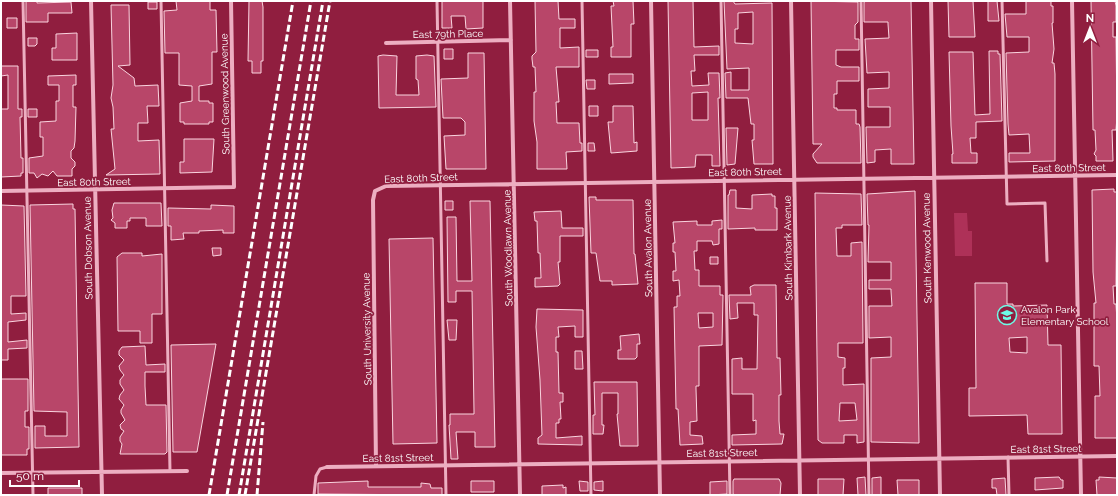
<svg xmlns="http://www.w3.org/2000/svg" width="1118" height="496" viewBox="0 0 1118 496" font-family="Raleway,sans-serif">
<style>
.green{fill:#ae3158}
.building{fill:#b84669;stroke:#fad4df;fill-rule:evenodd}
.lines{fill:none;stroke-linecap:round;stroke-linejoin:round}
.lane{stroke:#edaec1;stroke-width:3}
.street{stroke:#edaec1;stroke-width:4}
.rail{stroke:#fff;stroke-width:3;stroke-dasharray:7 3;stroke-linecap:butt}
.labels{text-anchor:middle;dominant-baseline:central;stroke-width:3.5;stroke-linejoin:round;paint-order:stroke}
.street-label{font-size:10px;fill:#fff;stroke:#901e3f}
.poi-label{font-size:10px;fill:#fff;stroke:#901e3f;text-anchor:start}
</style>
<rect width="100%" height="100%" fill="#901e3f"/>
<path class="green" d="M954,213H967L968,231H972V256H955Z"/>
<path class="building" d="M26,1H37V3L71,2L72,13H48V22H26Z
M176,1H210V10H216L217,52H212V84L199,86V101H209V103H213V122H209V124H184V122H180V103L192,101V86L179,85V53H165L164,11L177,10Z
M249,1H262L263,7V61H261V73H252V61H248Z
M442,1H483V28L466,29L465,16H451L452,28H442Z
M535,1H558L559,19H575V28H560V48L579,47V67H556L559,102H556L557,123H579L580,143H582V151L566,152L567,169H537V142L534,121V92H536L535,67H533L532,59V56L536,52Z
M613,1H633L634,24H631V57H611V47H613L611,6H614Z
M668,1H693L694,47L719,46V55H694L695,71H691L692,86L709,85L708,73H719L720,98H718L720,166H712V155H696L695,167L671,168ZM708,92V120H692V93Z
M724,1H733L735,4L772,3L773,164H754L752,140H754V124H751L748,98H726L725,73L731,72V90H749V68L727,69ZM753,12V44L735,43V29H738V13Z
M811,1L858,2V22L855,25V39H859V50H836V65L841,67H859V81H837V94H834V108H837V110H856V124H859L860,127L861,163H817L813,157V154L822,144H813Z
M866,1H911L914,164H891V149L875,150V162L867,163L866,127H890V107H868V89L889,88V72L867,73L865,39L889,38L888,24V22H864V2Z
M948,1H973L975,37H949Z
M988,1H997L999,21H988Z
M1026,1H1051V6H1053V23H1052L1054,49L1052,63H1054L1055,74V161L1009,162V153H1030L1029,134L1009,135L1008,124L1006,53L1029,52V37H1007L1005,14H1026Z
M1091,1H1115L1116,6V22H1113V37H1116L1117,116L1116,130H1112L1113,161H1096V156L1094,154L1096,150L1095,130H1093Z
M148,2H157V9H148Z
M111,5H129L130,65L118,66L134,78L135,86L158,85L159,106H147L148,123H138V141L159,140L160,174L106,175L115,169L111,129H114L113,107L111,98L113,85Z
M7,18H17V28H7Z
M77,33V60H52V48H56V34Z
M28,38H37V44L35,46H28Z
M444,49H453V59H444Z
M586,50H598V57H586Z
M989,51H998V54H1000L1002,121L976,122V138H970L971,153H977V163H952V154H953L951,126L949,52H973L975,115L990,114Z
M468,53H484L486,169H446L444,136L465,135V122L461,118H443L441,79L468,78Z
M383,55L397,56L396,95H419L418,80L416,79V56L427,55L434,56L436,107L379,108L378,56Z
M1,66H18V109H22V117H20L21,158H23V173H21V176L1,177V109H8V75L1,76Z
M609,74H633V83L609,84Z
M76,75V85H73V107H76L75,141L74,148L71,151V158L75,162V166L72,169V176H57L53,171L48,176L42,174L37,178L34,173H29V158L43,156V137H40V122L56,121V101H59V85H48V76Z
M586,80H595V89H587Z
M589,106H598V116H589Z
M613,106H633L634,143L637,142V151L611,153L608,122H613Z
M28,109H37V117H28Z
M726,128H738L735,164L727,165Z
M184,139H214L212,172L180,173V162H184Z
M588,143H594L595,151H588Z
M1114,189V192H1117L1116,286H1113L1114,304H1116L1117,321V438H1095V396H1100L1099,366H1094V303H1096L1093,272L1092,190Z
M730,190H736V208L752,209V195L772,194V196H775V208H777V230H755V228L728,229V195H729Z
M915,191L919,443L871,442V358L891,357V337L869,338V306H892L891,291V289H869V280H891V262H868L869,225H868L867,194Z
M815,193L861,194L862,225H842V228H836L837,256H851V243L862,242L863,343H838V357L845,358V368H843V385L864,384V442L857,443V435H844V443H822L818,440ZM840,403H855L857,420L839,421Z
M589,197H596V200H633L634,254H635L638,284L612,285V281H600L596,253H591Z
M445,201H453V210H445Z
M470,201H490L495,447H475V432H456L458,459H451L449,425H450V414H474V411L472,291H456V302H448L447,217H456L457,281H472Z
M114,203H161L162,226H146V218H130V221H127V228H115V223L111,220L113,218L112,210Z
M73,204V209H75L79,447L35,448V426H45V436H67V412L34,411L30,205Z
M1,205L24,206L26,296H11V314L26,313V320L8,322V342L27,340V348L8,349V360H1Z
M211,205L234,206V233H223V230L199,231V233H183L184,239L171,240V226H168V208L211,209Z
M561,211L562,228H583V236H560V262H558L560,284L558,286L535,287V278H541L540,253H538L537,221H535L534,212Z
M722,220V229H719V244L713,245L712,241H697V251H694L695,270H699V286H720V295H723L722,345L699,346V386H696V389L697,421L690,422V435L702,436L703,444L680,445L678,409H676L674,307H677V296H680L679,280L673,281V271H676L675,252H673V243H675L673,222L697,221V225H712V221ZM698,313H713V327L699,328Z
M433,238L437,443L393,444L389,239Z
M212,248H221V255L213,256Z
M122,253H142V256L162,254V314H152V343H140V331H118L117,257Z
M710,257H718V264H710Z
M975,283H1007V304H1013V306L1047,305L1048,345H1061L1062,434H1028L1027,415L969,416V388H976ZM1027,337V353L1010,352L1009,338Z
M754,285H776L777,358H780L781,395H779V421L780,434H784L782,444L732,445V435L756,434V420L753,421V394H732V359L742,358V369H757L758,315H754V303H737L738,318L730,319L729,295H751L750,287Z
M537,309L583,310V337H575V326L558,327L559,337H556V352H558L559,393H563V402H560L561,419H559V423H556V438L582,436V445L538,444V438L542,435L540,380L536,327Z
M447,320H457L456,340H449Z
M639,334L640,344H637V357L635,359H618V350H621L620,336Z
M216,344L197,452H173L171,345Z
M145,346L146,365L165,364V372H145V386L146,405H166L167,452L165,454H120L122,444L120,441V437L124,431L121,429L120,425L125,420L121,413V410L124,405L119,399L120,395L124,390L120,384V380L124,375L120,370L119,366L124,360L119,355V351L122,347Z
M575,351H582L583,369H575Z
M1,379H28V411H25V427H29V449H27V455H1Z
M594,382H637L638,446H620L617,414H618V393H602V425H604L603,434H593V415H595Z
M865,477L866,495H858L857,478Z
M881,477V495H872V478Z
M1059,477L1061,480H1063V488L1035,490V478Z
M1099,477L1117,478V495H1097L1096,480H1099Z
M1005,478L1006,495H997L996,488H992V479Z
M734,479H779L781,483L780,495H735L733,494V481Z
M818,479H844L843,495H818Z
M897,480H919V495H898Z
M368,481V487H421V483L430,484L431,488H442V495L318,494V483Z
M471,481H494V492H471Z
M579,481L588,482V491H580Z
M603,481V491L594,490V482Z
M727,481V494L710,495V482Z
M563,485V488L566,487V495H542V486Z
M48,488H82V495H48Z"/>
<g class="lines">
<path class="lane" d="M23,1L33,495
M161,1L170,471
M437,1L446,495
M582,1L591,495
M721,1L730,495
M861,1L869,495
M1002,1L1007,204L1045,203L1047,261
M1008,457L1009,495
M314,495L316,476L320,469L327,467"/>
<path class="street" d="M91,1L102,495
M510,1L520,495
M651,1L660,495
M791,1L800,495
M931,1L940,495
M1072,1L1081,495
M386,43L511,40
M1,191L234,187L231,1
M376,466L373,200L375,191L386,186L1117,175
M327,467L1117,456
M1,473L187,471"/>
<path class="rail" d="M209,495L293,1
M227,495L311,1
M239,495L323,1
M245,495L330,1
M257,495L263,422"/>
</g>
<defs>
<g id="school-ring" transform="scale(1)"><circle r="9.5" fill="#901e3f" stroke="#6dfce7" stroke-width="1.5"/><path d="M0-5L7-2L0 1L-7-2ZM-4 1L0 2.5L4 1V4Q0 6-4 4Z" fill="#6dfce7"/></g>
</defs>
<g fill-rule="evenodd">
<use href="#school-ring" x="1007" y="315"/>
</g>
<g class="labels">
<g class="street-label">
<text transform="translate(448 34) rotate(-1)">East 79th Place</text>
<text transform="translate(225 94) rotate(-91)">South Greenwood Avenue</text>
<text transform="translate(1069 168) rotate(-1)">East 80th Street</text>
<text transform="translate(745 172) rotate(-1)">East 80th Street</text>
<text transform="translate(421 178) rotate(-2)">East 80th Street</text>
<text transform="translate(94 182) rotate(-1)">East 80th Street</text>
<text transform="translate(88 248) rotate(-91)">South Dobson Avenue</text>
<text transform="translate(508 248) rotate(-91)">South Woodlawn Avenue</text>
<text transform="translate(648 248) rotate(-91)">South Avalon Avenue</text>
<text transform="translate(788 248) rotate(-91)">South Kimbark Avenue</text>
<text transform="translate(927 248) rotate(-91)">South Kenwood Avenue</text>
<text transform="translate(367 329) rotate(-91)">South University Avenue</text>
<text transform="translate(1046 449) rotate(-1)">East 81st Street</text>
<text transform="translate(722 453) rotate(-1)">East 81st Street</text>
<text transform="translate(398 458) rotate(-1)">East 81st Street</text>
</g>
<g class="poi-label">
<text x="1021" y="309">Avalon Park<tspan x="1021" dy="12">Elementary School</tspan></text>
</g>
</g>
<rect width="1118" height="496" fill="none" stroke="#ffffff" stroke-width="4"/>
<g transform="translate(1090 28)" stroke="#901e3f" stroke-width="3" paint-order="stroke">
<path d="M0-3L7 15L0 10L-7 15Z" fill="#ffffff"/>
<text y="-6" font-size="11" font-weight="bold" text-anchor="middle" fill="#ffffff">N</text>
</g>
<path d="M10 480v6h69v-6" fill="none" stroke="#ffffff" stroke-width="2"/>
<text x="16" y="480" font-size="12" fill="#ffffff" stroke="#901e3f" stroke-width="3" paint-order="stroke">50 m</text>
</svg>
